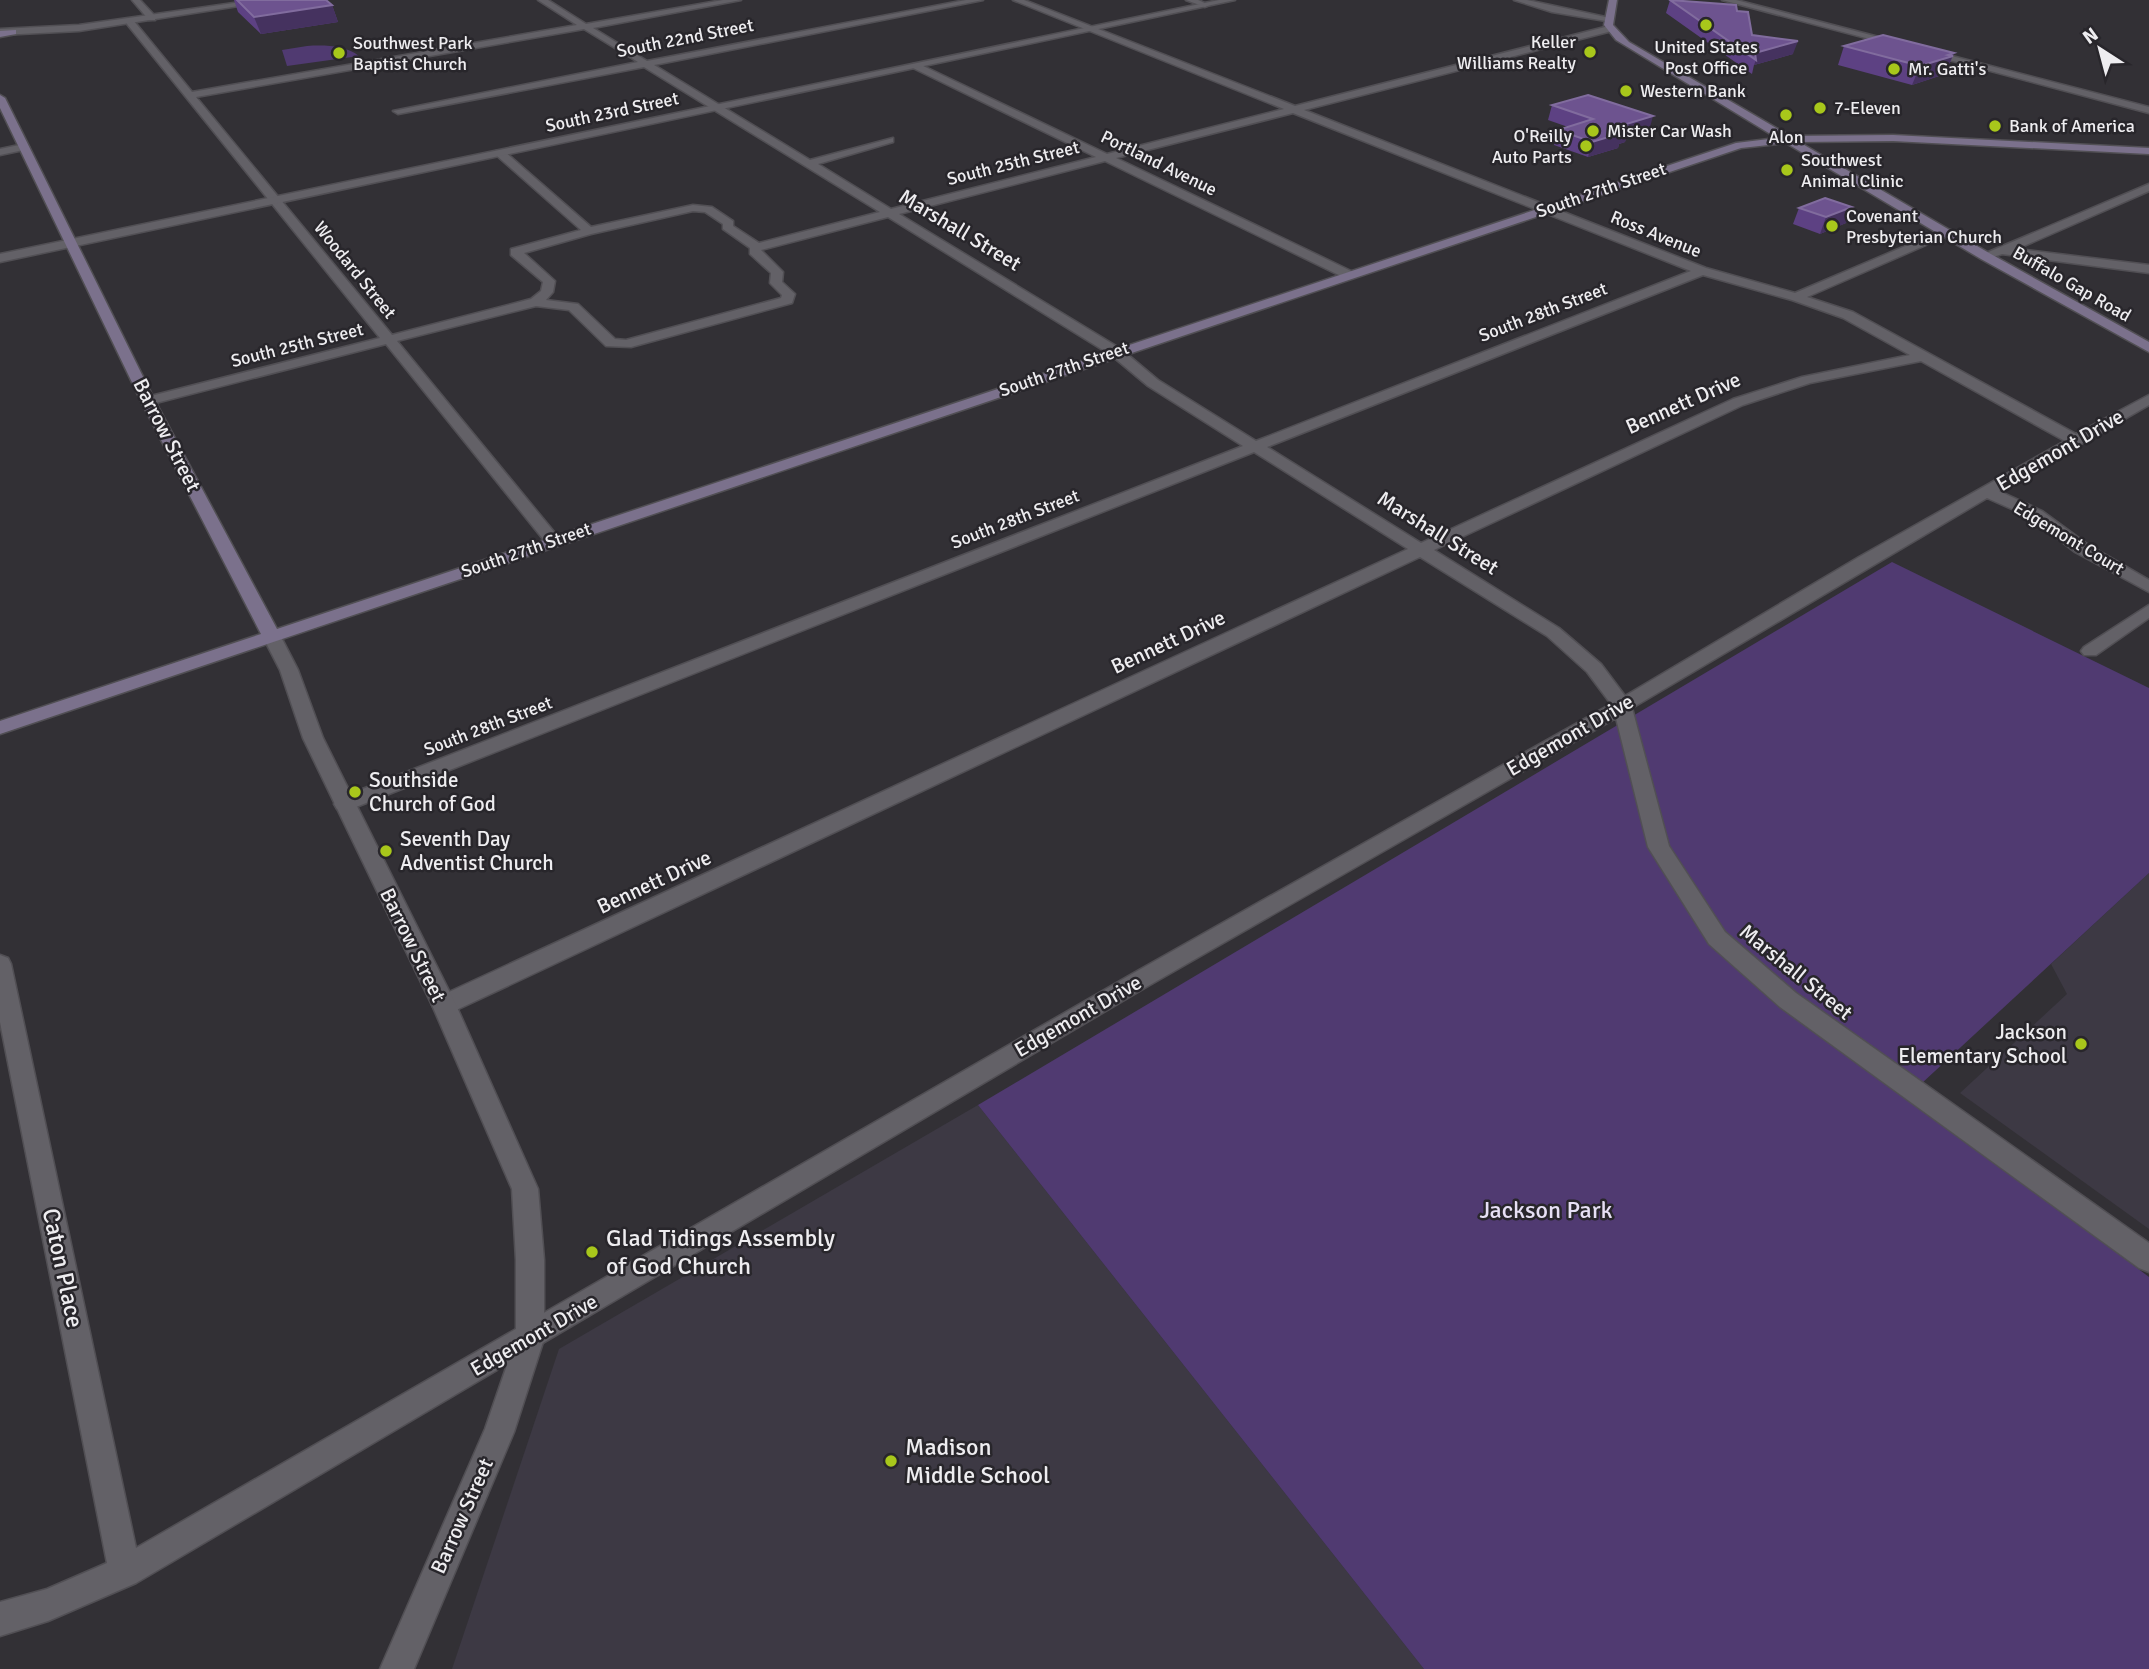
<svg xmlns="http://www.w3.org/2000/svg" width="2149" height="1669" viewBox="0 0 2149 1669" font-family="Signika,sans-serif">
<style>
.built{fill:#3d3944}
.green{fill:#503a71}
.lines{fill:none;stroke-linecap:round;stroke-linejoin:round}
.minor-casing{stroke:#514f54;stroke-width:3}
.tertiary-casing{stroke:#514f54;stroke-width:3}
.secondary-casing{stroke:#514f54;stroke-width:3}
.minor{fill:#636167;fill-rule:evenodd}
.tertiary{fill:#636167;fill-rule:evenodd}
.secondary{fill:#7b718c;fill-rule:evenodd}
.wall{fill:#5d4183}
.shaded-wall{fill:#45325f}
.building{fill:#6d538f;stroke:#816c9e;stroke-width:2}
.poi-dot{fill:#a8c71b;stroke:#28262b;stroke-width:2.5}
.labels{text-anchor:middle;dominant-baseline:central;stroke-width:5;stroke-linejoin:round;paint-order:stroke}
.far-street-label{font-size:18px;fill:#eeedf0;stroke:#28262b}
.far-poi-label{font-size:18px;fill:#eeedf0;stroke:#28262b;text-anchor:start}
.street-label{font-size:21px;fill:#eeedf0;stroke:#28262b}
.poi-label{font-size:21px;fill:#eeedf0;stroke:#28262b;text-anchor:start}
.near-park-label{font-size:24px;fill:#e7e0f5;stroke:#28262b}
.near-poi-label{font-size:24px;fill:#eeedf0;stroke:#28262b;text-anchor:start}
.near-street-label{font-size:24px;fill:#eeedf0;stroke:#28262b}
</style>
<rect width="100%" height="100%" fill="#323035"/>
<path class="built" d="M2149,873V1229L1960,1093L2067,994L2051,964Z
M978,1105L1424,1669H452L559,1349Z"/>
<path class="green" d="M307,46C324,45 345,45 359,56L287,66L282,50Z
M1892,562L2149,688V873L1908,1096L2149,1277V1669H1424L978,1105Z"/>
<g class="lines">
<g class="minor-casing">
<path id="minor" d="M132,0H140L155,16V20H149Z
M538,0H548L586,24L723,0H741L593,28L647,61L966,0H983L654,65L810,160L893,138V142L818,164L891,209L1096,157L913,68V64H919L1107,154L1284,109L1013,0H1024L1295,106L1609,26L1612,31L1304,110L1706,268L1795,293L1943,230H1951V234L1807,297L1853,312L2076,434L2149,395V405L1999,491L2042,511L2087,544L2149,580V592L2075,552L2030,517L1987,498L1632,708L1669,846L1725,932L1796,993L2149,1243V1272L2139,1268L1780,1007L1709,944L1648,847L1616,718L1148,986L136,1583L48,1621L0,1636V1602L47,1589L107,1563L0,1022V955L8,958L11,964L136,1548L1132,974L1611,704L1587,672L1547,636L1420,557L452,1012L444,1014L436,1012L432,1005L436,998L1408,549L1254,452L351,809H337L334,804L337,799L1243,446L1148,386L1111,355L888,217L761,250L783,272L782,282L795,294L792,303L631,347L606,346L569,310L536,306L397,341L559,538L561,541L559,544H547L386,344L148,405L143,404V398L380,338L127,24V20H133L192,92L577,25ZM584,29L638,62L393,111L398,114L644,67L880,212L759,243L733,226V221L712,207L693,205L591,227L504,151H496V155L581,230L511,249V255L543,282L541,291L531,299L392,335L196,97ZM1293,113L1691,271L1256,441L1158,380L1121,349L899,214L1105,161L1345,278H1353V272L1116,158ZM693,211L705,212L723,224V229L750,248V254L771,273L770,283L782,295L781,298L626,340L615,339L578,304L546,300L553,292L555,281L524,253L591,234ZM1703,275L1792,300L1843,318L1910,355L1802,377L1733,399L1421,543L1267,447ZM1921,361L2065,441L1859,557L1625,696L1601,664L1559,628L1434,550L1743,405L1810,383Z
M1186,0H1198L1209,5L1205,7Z
M1514,0H1527L1610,18L1606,21L1552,12Z
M24,144L29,147L28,149L0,155V149Z
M2149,184V191L2017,249L2149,265V273L2002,254L1985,260L1979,256Z
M2149,605V618L2096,655H2084L2081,651L2084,647Z"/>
</g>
<g class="tertiary-casing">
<path id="tertiary" d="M255,0H276L79,31L0,35V29L79,25Z
M1219,0H1235L0,262V254Z
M1722,0H1736L2149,107V113Z
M271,630L280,635L298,670L323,738L456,1005L538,1189L544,1260V1339L514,1432L414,1669H380L485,1429L516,1339V1260L512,1189L432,1005L303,738L280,670L262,635Z"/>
</g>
<g class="secondary-casing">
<path id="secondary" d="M1609,0H1617L1613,25L1629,42L1790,136L1893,135L2149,148V154L1893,141L1799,142L1989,253L2149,342V352L1981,259L1786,143L1741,148L0,734V721L261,634L141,401L0,108V95L5,98L155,401L277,629L1736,143L1777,138L1616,40L1604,25Z
M16,30V34L0,37V31Z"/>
</g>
<use href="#minor" class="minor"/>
<use href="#tertiary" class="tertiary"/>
<use href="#secondary" class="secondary"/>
</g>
<path class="wall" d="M234,0H326L332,5L338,22L261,34L238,12Z
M1670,0L1737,11L1752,35L1793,54L1754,65L1752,74L1666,13Z
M1844,46L1954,53L1945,74L1912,85L1838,65Z
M1552,105L1649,131L1626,138L1625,142L1619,144L1618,148L1588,157L1554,145L1558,130L1568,127L1548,120Z
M1852,207L1846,223L1820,234L1793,224L1799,208Z"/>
<path class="shaded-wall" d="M332,5L338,22L261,34L254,17Z
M1798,41L1793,54L1754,65L1756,60L1755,53Z
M1954,53L1945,74L1912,85L1920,66Z
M1653,116L1649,131L1626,138L1625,142L1619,144L1618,148L1588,157L1592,142L1623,125Z
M1852,207L1846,223L1820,234L1826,217Z"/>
<path class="building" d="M237,0H326L332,5L254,17Z
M1670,0L1736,5L1737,11L1748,12L1752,35L1798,41L1755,53L1756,60Z
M1883,35L1954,53L1948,55L1953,56L1920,66L1844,46Z
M1588,95L1653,116L1623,125L1629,127L1616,131L1622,133L1592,142L1558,130L1593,119L1552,105Z
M1825,198L1852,207L1826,217L1799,208Z"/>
<g class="poi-dot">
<circle cx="1706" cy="25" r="7"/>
<circle cx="1590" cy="52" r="7"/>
<circle cx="339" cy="53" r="7"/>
<circle cx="1894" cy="69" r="7"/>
<circle cx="1626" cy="91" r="7"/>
<circle cx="1820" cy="108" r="7"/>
<circle cx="1786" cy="115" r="7"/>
<circle cx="1995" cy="126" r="7"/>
<circle cx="1593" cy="131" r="7"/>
<circle cx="1586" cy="146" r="7"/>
<circle cx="1787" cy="170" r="7"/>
<circle cx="1832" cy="226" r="7"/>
<circle cx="355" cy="792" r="7"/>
<circle cx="386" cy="851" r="7"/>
<circle cx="2081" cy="1044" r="7"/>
<circle cx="592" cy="1252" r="7"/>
<circle cx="891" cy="1461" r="7"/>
</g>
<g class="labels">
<g class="far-street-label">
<text transform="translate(685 38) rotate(-11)">South 22nd Street</text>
<text transform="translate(612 112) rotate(-12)">South 23rd Street</text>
<text transform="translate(1013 163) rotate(-14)">South 25th Street</text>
<text transform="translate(1159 163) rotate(26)">Portland Avenue</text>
<text transform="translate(1601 190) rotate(-19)">South 27th Street</text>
<text transform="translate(1656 234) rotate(22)">Ross Avenue</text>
<text transform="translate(355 270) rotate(51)">Woodard Street</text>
<text transform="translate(2072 284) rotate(30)">Buffalo Gap Road</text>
<text transform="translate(1543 312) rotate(-21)">South 28th Street</text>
<text transform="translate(297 345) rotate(-14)">South 25th Street</text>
<text transform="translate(1064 369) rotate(-19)">South 27th Street</text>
<text transform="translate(1015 519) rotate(-21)">South 28th Street</text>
<text transform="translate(2069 538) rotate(31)">Edgemont Court</text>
<text transform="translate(526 550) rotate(-19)">South 27th Street</text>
<text transform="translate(488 726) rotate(-21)">South 28th Street</text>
</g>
<g class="far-poi-label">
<text x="1576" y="42" text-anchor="end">Keller<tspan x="1576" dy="21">Williams Realty</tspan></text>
<text x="353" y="43">Southwest Park<tspan x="353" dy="21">Baptist Church</tspan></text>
<text x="1706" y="47" text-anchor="middle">United States<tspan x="1706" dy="21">Post Office</tspan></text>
<text x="1908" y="69">Mr. Gatti's</text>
<text x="1640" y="91">Western Bank</text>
<text x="1834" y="108">7-Eleven</text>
<text x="2009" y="126">Bank of America</text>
<text x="1607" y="131">Mister Car Wash</text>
<text x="1572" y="136" text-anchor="end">O'Reilly<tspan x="1572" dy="21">Auto Parts</tspan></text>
<text x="1786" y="137" text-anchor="middle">Alon</text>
<text x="1801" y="160">Southwest<tspan x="1801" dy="21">Animal Clinic</tspan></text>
<text x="1846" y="216">Covenant<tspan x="1846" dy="21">Presbyterian Church</tspan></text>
</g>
<g class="street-label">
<text transform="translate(960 230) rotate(31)">Marshall Street</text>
<text transform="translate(1683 403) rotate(-24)">Bennett Drive</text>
<text transform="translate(167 435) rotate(63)">Barrow Street</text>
<text transform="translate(2060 450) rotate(-30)">Edgemont Drive</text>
<text transform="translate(1438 533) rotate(32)">Marshall Street</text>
<text transform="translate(1168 642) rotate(-25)">Bennett Drive</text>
<text transform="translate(1570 735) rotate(-30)">Edgemont Drive</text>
<text transform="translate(654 882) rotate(-25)">Bennett Drive</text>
<text transform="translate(413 945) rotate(64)">Barrow Street</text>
<text transform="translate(1796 972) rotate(39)">Marshall Street</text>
<text transform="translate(1078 1016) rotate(-30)">Edgemont Drive</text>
<text transform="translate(534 1335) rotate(-30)">Edgemont Drive</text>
<text transform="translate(462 1516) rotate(-66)">Barrow Street</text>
</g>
<g class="poi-label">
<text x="369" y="780">Southside<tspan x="369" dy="24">Church of God</tspan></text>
<text x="400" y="839">Seventh Day<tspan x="400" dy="24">Adventist Church</tspan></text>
<text x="2067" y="1032" text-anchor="end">Jackson<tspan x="2067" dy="24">Elementary School</tspan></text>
</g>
<g class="near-park-label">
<text x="1546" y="1210">Jackson Park</text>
</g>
<g class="near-poi-label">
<text x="606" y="1238">Glad Tidings Assembly<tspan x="606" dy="28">of God Church</tspan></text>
<text x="905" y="1447">Madison<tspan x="905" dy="28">Middle School</tspan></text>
</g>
<g class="near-street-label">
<text transform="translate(63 1268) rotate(78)">Caton Place</text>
</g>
</g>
<g transform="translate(2100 49) rotate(324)" stroke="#28262b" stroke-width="5" paint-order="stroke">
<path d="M0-5L12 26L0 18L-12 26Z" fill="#eeedf0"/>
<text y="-10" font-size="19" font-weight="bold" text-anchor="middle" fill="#eeedf0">N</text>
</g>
</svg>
